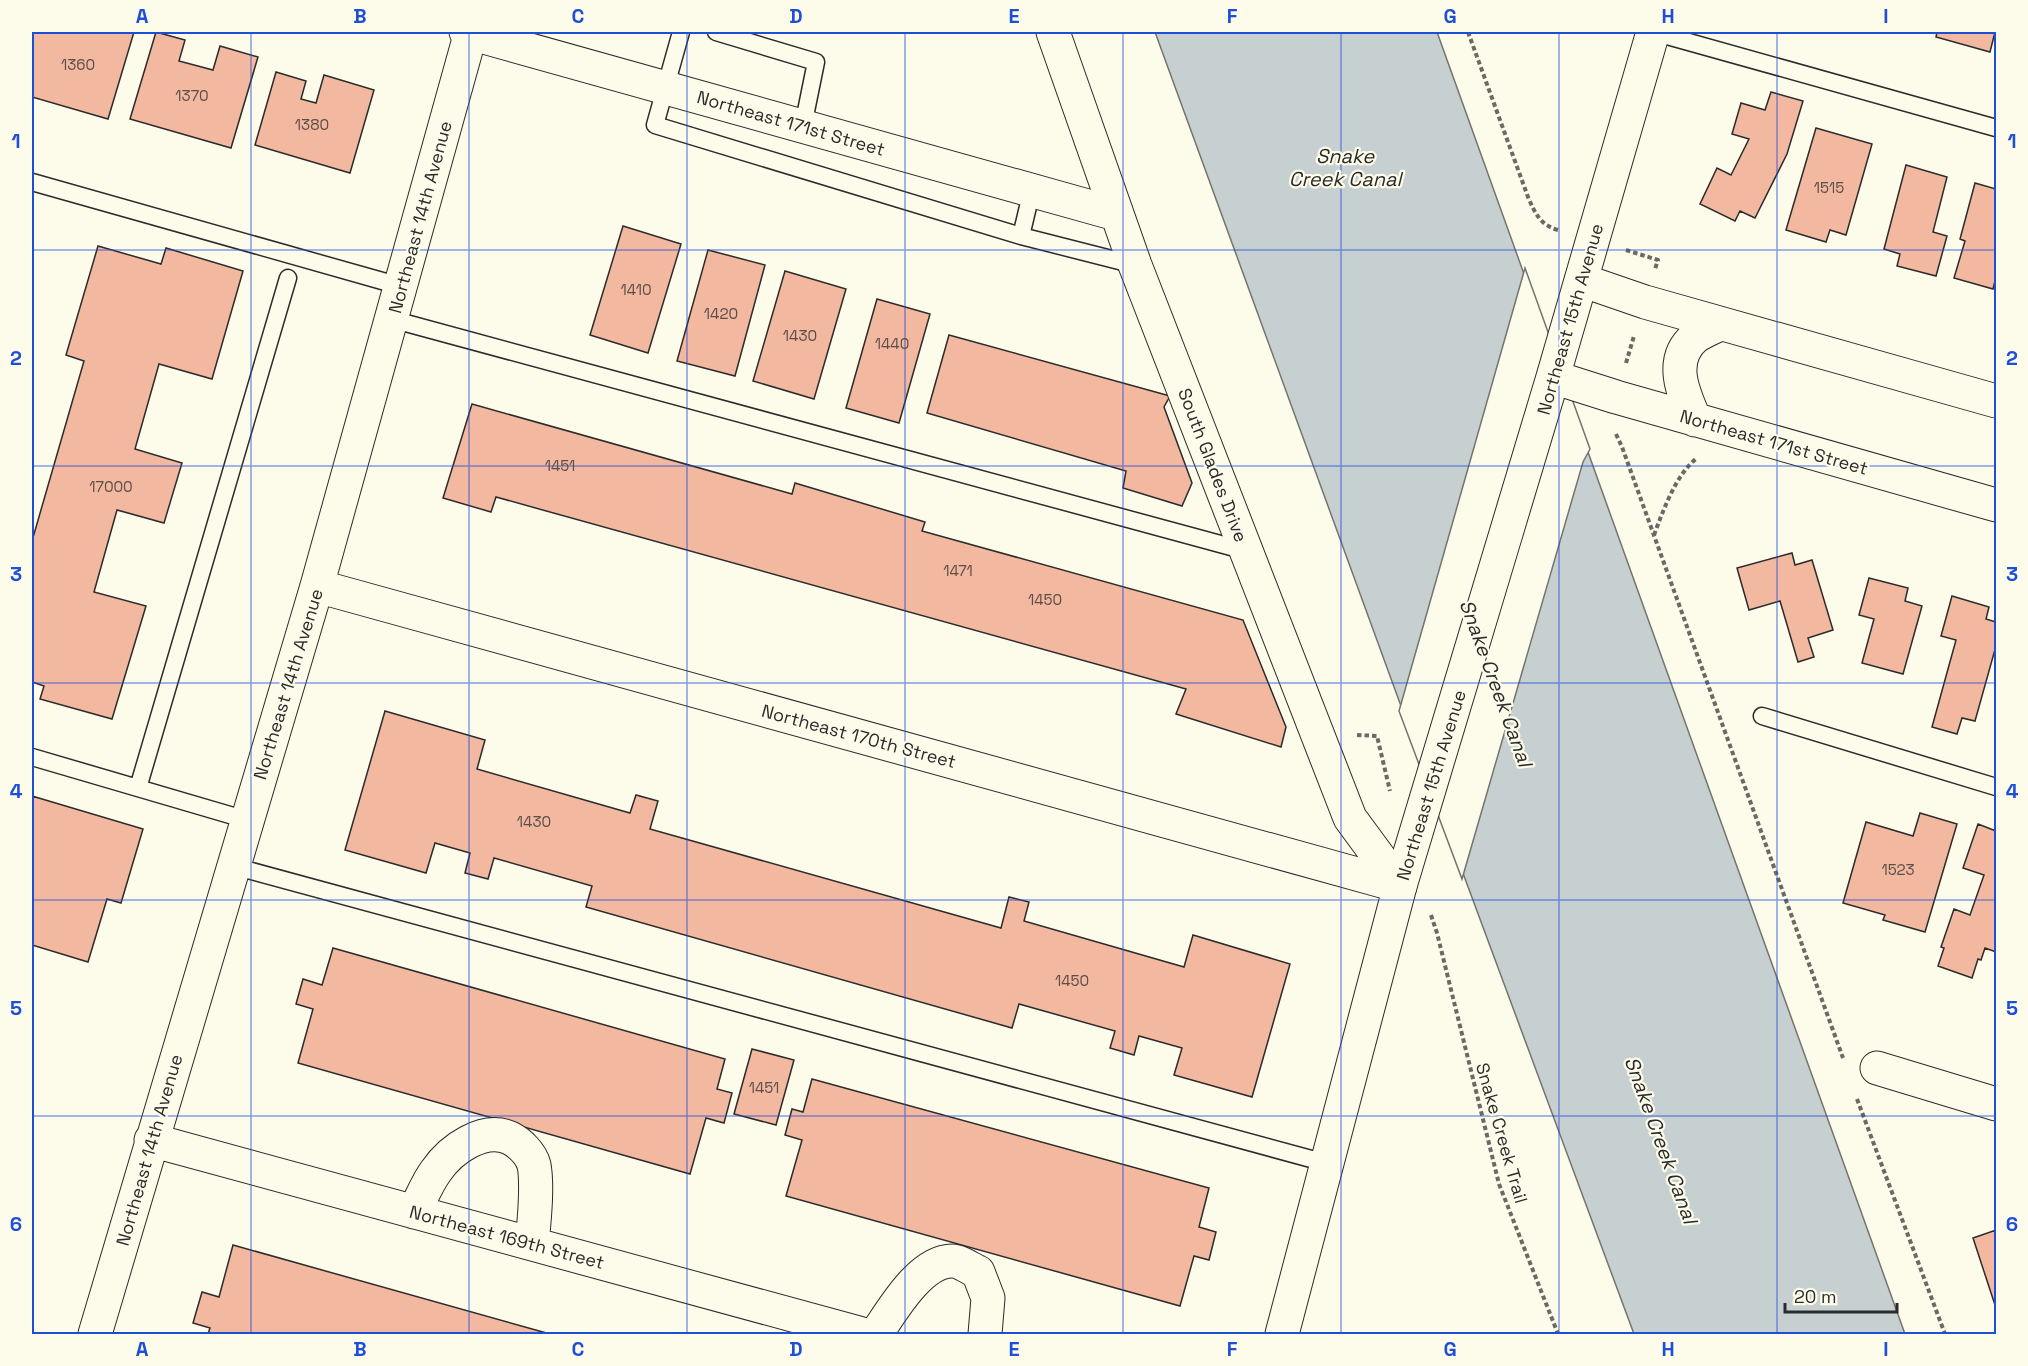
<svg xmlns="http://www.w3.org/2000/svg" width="2028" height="1366" viewBox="0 0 2028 1366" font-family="'Space Grotesk',sans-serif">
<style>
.water{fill:#c7d0d0;stroke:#74746e;stroke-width:1.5}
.pier{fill:#fdfbea;stroke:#74746e;stroke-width:1.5}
.building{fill:#f2b8a0;stroke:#2b2b2b;stroke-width:1.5}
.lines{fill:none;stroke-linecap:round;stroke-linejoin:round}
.service-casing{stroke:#2b2b2b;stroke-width:19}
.minor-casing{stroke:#2b2b2b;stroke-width:35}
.tertiary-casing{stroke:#2b2b2b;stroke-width:35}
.path{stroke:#6a6964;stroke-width:4;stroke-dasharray:4.5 3;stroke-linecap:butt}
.service{stroke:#fdfbea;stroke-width:16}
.minor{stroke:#fdfbea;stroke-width:33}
.tertiary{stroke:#fdfbea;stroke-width:33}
.grid{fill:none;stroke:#1d4ed8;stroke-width:1.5;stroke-opacity:0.55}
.labels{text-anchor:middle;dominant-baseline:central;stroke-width:4.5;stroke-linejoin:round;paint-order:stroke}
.number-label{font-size:15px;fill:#5d4e48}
.street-label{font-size:18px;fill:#2b2b2b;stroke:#fdfbea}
.water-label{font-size:20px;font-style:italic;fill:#2b2b2b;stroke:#fdfbea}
.neatline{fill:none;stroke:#1d4ed8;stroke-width:2}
.grid-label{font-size:20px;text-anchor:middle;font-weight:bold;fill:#1d4ed8}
</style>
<rect width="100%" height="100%" fill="#fdfbea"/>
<path class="water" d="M1155,32H1437L1905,1334H1634L1405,717Z"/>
<path class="pier" d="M1525,268L1590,449L1583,462L1462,879L1399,711Z"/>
<path class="building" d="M32,32H134L108,119L32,97Z
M156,32L185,40L179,61L213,70L220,46L258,57L231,148L130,119Z
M1937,32H1995L1990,52L1936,37Z
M276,72L306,81L301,99L316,103L324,75L374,90L350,173L255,145Z
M1771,92L1803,101L1787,154L1755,218L1740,211L1735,221L1700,204L1717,168L1731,175L1749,139L1732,134L1741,103L1765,110Z
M1816,128L1872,144L1846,235L1830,230L1826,242L1786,230Z
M1906,165L1947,177L1933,232L1947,236L1936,276L1897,266L1900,254L1884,249Z
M1975,183L1996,189V277L1993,289L1954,278L1965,241L1960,239Z
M623,226L681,244L648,353L590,335Z
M98,246L161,264L166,248L243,271L212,379L159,364L135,449L182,463L164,523L117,510L94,592L146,606L112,719L40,699L44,686L32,682V541L84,361L66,355Z
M708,250L765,265L735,376L677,361Z
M785,271L846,289L814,399L753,381Z
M877,299L930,314L899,423L846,408Z
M949,335L1170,396L1164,407L1192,483L1182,506L1123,488L1126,471L927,413Z
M472,404L792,494L795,483L925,522L922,531L1243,620L1286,727L1281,747L1176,714L1186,689L496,497L491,512L443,498Z
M1792,553L1795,565L1812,560L1833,630L1808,638L1814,657L1798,662L1780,601L1749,610L1737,568Z
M1869,578L1908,588L1905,601L1922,606L1903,674L1862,663L1874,619L1859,615Z
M1952,596L1989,607L1986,619L1996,622V646L1975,721L1962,718L1957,734L1932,727L1956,640L1941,636Z
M385,711L485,740L477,769L630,813L636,795L658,801L650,829L1001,928L1009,897L1029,902L1024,921L1184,967L1193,935L1290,964L1252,1097L1174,1075L1182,1048L1139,1036L1134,1055L1110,1048L1115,1031L1019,1004L1012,1028L586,907L592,886L494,858L488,879L465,873L470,853L435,843L426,873L345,850Z
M32,796L143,829L121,903L107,899L88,962L32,945Z
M1920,813L1957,824L1925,932L1883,920L1885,915L1843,903L1866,822L1913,836Z
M1978,824L1996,831V952L1985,948L1981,960L1978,959L1972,978L1938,966L1944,948L1941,947L1954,909L1970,915L1984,875L1963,868Z
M333,948L725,1059L717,1089L732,1093L724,1123L706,1118L690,1174L298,1063L313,1009L296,1004L303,979L322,985Z
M752,1049L794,1060L776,1125L734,1114Z
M812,1079L1209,1188L1199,1227L1216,1232L1209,1260L1194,1256L1180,1306L786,1196L802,1140L785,1135L792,1109L803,1112Z
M1996,1230V1305H1995L1973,1238Z
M233,1245L550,1334H208L210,1328L193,1323L202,1292L219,1297Z"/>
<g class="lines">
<g class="service-casing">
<path id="service" d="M681,32L655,125L1021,236L1135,265
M716,32L816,62L803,126
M1653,32L1996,128
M32,182L400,286
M1021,236L1032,190
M391,319L1246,551
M1762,716L1996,787
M32,757L247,820
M138,788L288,278
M233,866L1326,1163"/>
</g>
<g class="minor-casing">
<path id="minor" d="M466,32L1116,214
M1053,32L1135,265L1350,818L1400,886
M317,586L1400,886
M1877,1068L1996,1104
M151,1140L862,1334
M414,1212C421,1199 427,1183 436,1171C451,1149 484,1126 510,1138C520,1143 531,1154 534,1165C538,1186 534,1223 532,1244
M95,1334L317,586L471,32
M876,1334C892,1311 920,1261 952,1261C960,1261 971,1269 978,1272L988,1298L985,1334"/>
</g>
<g class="tertiary-casing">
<path id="tertiary" d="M1581,280L1645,302L1996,401
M1553,377L1616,397L1996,505
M1695,420C1683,393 1668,360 1695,337C1702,332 1712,328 1720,324
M1282,1334L1400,886L1553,377L1653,32"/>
</g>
<path class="path" d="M1468,32L1528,197C1535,213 1540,225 1558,230
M1626,250L1658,260L1655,269
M1626,363L1634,336
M1616,434L1622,447L1843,1058
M1654,535C1663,511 1676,474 1697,458
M1357,735L1377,736L1390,791
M1431,915L1437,933L1499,1184L1558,1334
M1857,1099L1945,1334"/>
<use href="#service" class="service"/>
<use href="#minor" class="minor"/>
<use href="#tertiary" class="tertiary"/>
</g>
<path class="grid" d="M251,32V1334M469,32V1334M687,32V1334M905,32V1334M1123,32V1334M1341,32V1334M1559,32V1334M1777,32V1334M32,250H1996M32,466H1996M32,683H1996M32,900H1996M32,1116H1996"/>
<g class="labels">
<g class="number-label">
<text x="78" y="64">1360</text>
<text x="192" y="95">1370</text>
<text x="312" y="124">1380</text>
<text x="1829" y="187">1515</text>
<text x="636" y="289">1410</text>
<text x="721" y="313">1420</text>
<text x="800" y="335">1430</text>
<text x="892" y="343">1440</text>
<text x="560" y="465">1451</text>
<text x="111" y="486">17000</text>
<text x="958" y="570">1471</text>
<text x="1045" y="599">1450</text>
<text x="534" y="821">1430</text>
<text x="1898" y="869">1523</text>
<text x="1072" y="980">1450</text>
<text x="764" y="1087">1451</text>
</g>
<g class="street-label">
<text transform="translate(791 123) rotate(16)">Northeast 171st Street</text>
<text transform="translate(420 217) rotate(-75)">Northeast 14th Avenue</text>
<text transform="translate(1570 319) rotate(-74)">Northeast 15th Avenue</text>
<text transform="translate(1774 442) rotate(16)">Northeast 171st Street</text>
<text transform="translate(1213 465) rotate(69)">South Glades Drive</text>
<text transform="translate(288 684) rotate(-73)">Northeast 14th Avenue</text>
<text transform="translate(859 736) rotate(15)">Northeast 170th Street</text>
<text transform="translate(1431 785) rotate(-73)">Northeast 15th Avenue</text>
<text transform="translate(1502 1133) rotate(74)">Snake Creek Trail</text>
<text transform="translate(149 1150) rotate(-74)">Northeast 14th Avenue</text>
<text transform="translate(507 1237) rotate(15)">Northeast 169th Street</text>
</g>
<g class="water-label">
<text x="1345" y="156">Snake<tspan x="1345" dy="23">Creek Canal</tspan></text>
<text transform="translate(1496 683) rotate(70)">Snake Creek Canal</text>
<text transform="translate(1661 1140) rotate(70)">Snake Creek Canal</text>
</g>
</g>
<rect width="2028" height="1366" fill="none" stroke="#fdfbea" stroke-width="66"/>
<path d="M1785 1303v9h112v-9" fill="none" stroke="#2b2b2b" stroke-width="3"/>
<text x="1794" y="1303" font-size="18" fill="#2b2b2b" stroke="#fdfbea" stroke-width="4.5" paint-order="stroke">20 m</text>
<rect x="33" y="33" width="1962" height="1300" class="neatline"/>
<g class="grid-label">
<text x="142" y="23">A</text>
<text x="360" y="23">B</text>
<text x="578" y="23">C</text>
<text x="796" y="23">D</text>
<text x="1014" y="23">E</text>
<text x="1232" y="23">F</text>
<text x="1450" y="23">G</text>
<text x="1668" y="23">H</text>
<text x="1886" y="23">I</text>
<text x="16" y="148">1</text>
<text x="2012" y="148">1</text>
<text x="16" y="365">2</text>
<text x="2012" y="365">2</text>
<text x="16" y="581">3</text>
<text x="2012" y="581">3</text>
<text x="16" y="798">4</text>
<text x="2012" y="798">4</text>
<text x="16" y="1015">5</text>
<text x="2012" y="1015">5</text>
<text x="16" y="1231">6</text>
<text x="2012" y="1231">6</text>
<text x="142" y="1356">A</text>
<text x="360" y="1356">B</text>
<text x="578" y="1356">C</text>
<text x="796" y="1356">D</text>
<text x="1014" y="1356">E</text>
<text x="1232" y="1356">F</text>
<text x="1450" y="1356">G</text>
<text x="1668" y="1356">H</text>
<text x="1886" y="1356">I</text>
</g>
</svg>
